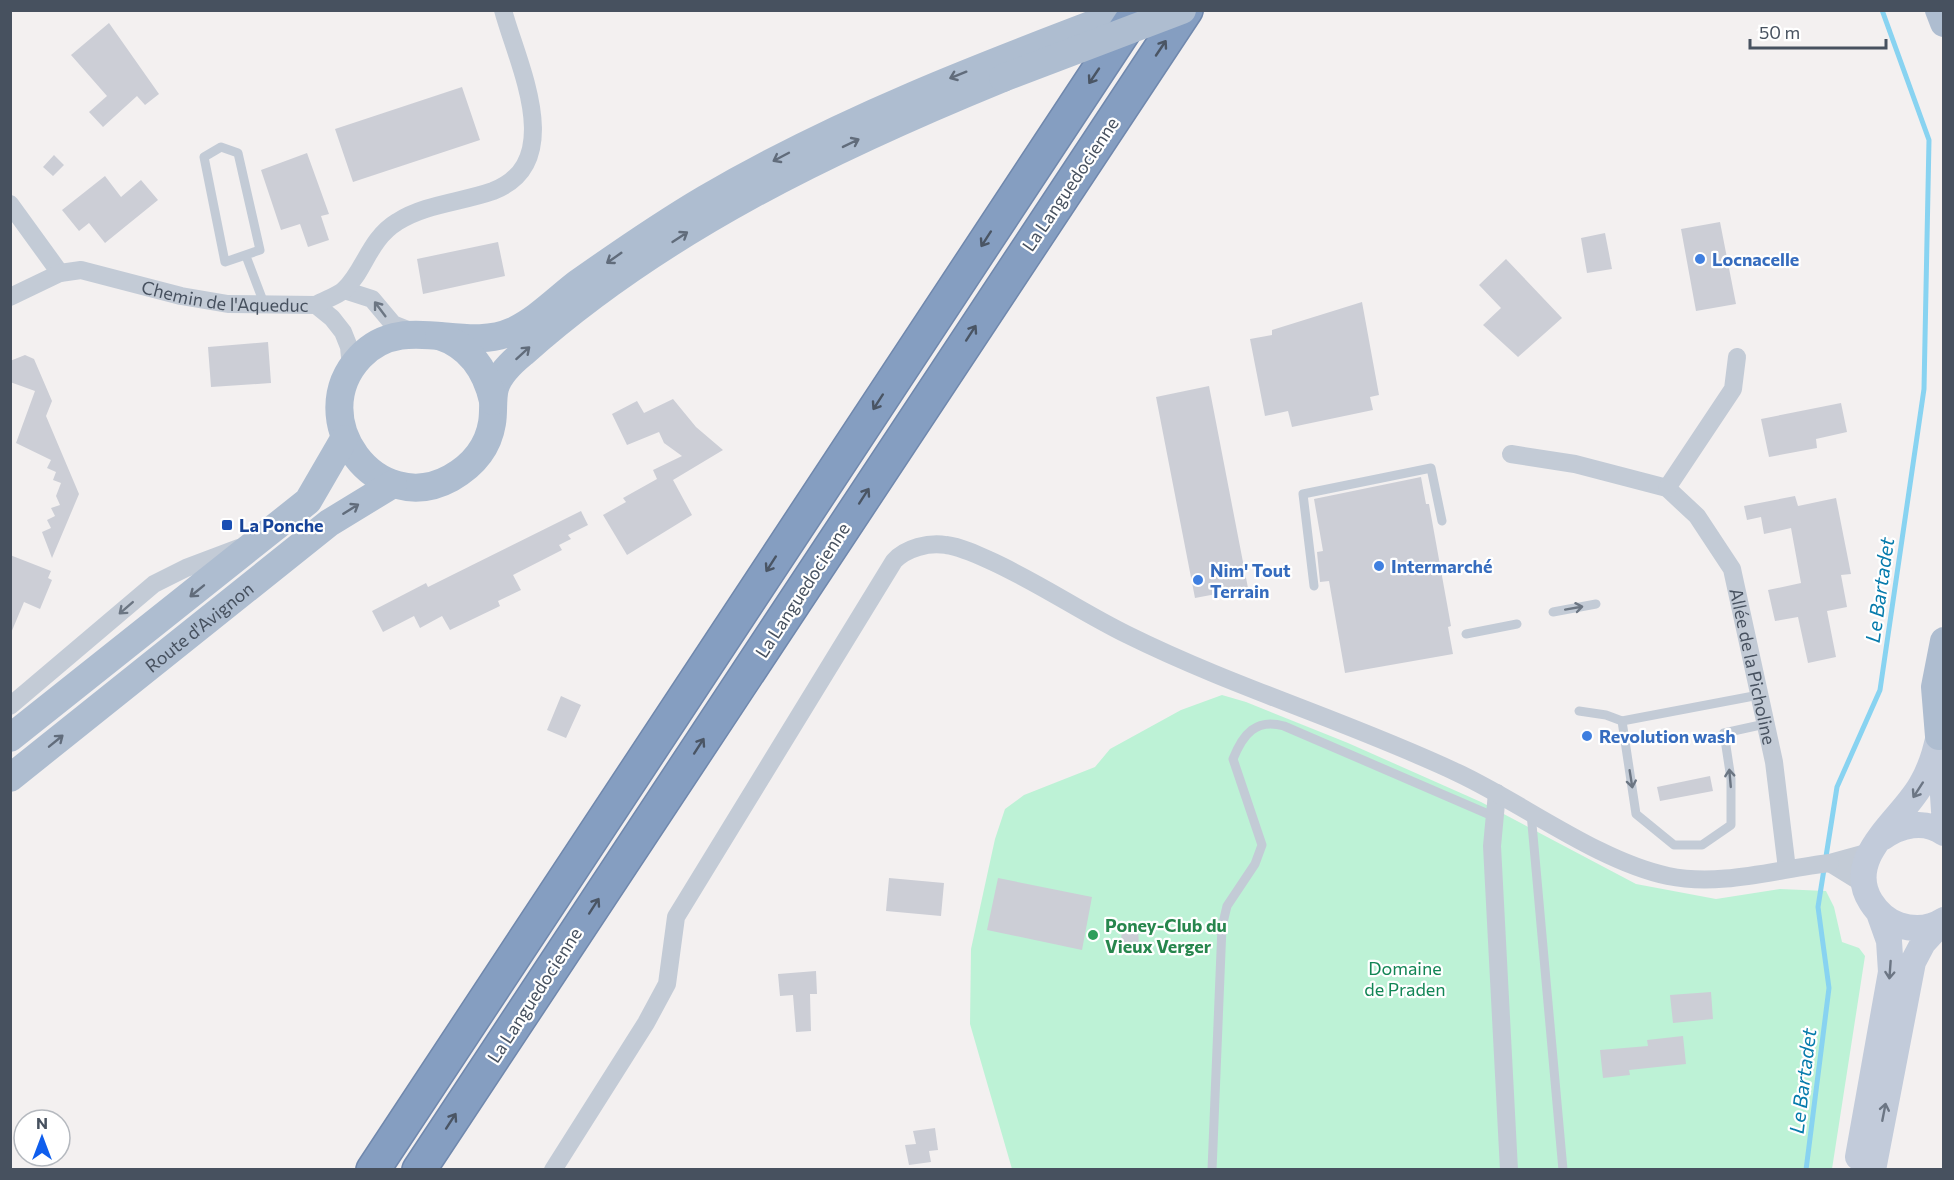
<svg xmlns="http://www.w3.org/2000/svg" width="1954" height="1180" viewBox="0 0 1954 1180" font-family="Commissioner,sans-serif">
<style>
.green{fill:#bdf2d6}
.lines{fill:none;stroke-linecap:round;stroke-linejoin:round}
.stream{stroke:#88d3f1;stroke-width:5}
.building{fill:#ccced6}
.highway-casing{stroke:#7088ad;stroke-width:36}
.lane{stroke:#c3cbd6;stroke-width:9}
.street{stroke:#c3cbd6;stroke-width:18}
.secondary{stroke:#c2cbda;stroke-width:26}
.primary{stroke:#aebdd0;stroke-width:28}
.highway{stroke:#859ec1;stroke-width:33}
.primary-bridge{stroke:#aebdd0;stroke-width:28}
.oneway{stroke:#4a5564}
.oneway2{stroke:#616c7b}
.oneway3{stroke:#6c7683}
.oneway4{stroke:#6c7684}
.shop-dot{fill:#3f7fe0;stroke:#fff;stroke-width:2}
.transit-dot{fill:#1a4fb4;stroke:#fff;stroke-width:2}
.leisure-dot{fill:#2e9e5b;stroke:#fff;stroke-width:2}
.labels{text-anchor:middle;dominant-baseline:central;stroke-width:4.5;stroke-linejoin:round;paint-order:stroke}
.street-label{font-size:18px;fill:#47515f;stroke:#fff}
.shop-label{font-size:18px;font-weight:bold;fill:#366cbe;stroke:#fff;text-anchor:start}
.transit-label{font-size:18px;font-weight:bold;fill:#164399;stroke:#fff;text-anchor:start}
.leisure-label{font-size:18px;font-weight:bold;fill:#27864d;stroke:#fff;text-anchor:start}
.park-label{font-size:18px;fill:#128555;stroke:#fff}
.water-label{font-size:20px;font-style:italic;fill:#067bac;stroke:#fff}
</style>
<rect width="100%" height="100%" fill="#f3f0f0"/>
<path class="green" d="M1222,695L1246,702L1348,743L1481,802L1636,884L1716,899L1780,889L1826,891L1834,907L1842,942L1859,948L1865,956L1832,1169H1012L970,1024L971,949L995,839L1005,809L1024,795L1095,767L1110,749L1181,710Z"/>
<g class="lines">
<path class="stream" d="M1806,1170L1829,988L1818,907L1837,787L1880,690L1924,389L1929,140L1882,10"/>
</g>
<path class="building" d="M109,23L159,94L145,105L137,96L103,127L89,112L107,96L71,55Z
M462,87L480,140L353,182L335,129Z
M307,153L329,214L321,216L329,240L308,247L300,224L281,230L261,170Z
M54,155L64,165L53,176L43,167Z
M105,176L121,197L141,180L158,200L105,243L89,223L79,231L62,210Z
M1720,222L1736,304L1696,311L1681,229Z
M1605,233L1612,269L1587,273L1581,238Z
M498,242L505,276L423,294L417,259Z
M1506,259L1562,318L1518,357L1483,325L1501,308L1479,285Z
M1362,302L1379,395L1370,397L1373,410L1292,427L1288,411L1265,416L1250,339L1272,335V330Z
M268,342L271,383L211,387L208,347Z
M25,355L34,359L52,401L46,416L79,494L52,558L42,532L51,528L47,520L55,516L51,508L60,505L56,496L61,483L53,480L56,472L47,468L51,460L16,443L35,391L10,382V361Z
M1209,386L1248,588L1195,598L1156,397Z
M673,399L696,427L723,450L673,480L692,515L627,555L603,515L626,502L623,498L657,479L653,470L682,456L664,443L659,432L627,445L612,414L637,401L644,413Z
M1841,403L1847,432L1816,439L1817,448L1769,457L1761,419Z
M1421,477L1426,504H1429L1451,626L1448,627L1453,654L1345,673L1329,581L1320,582L1317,552L1323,551L1314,499Z
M1795,496L1798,506L1836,498L1851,574L1841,575L1847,607L1827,611L1836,657L1808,663L1798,617L1775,621L1768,590L1801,583L1791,528L1764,534L1761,517L1747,520L1744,506Z
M581,511L588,525L568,535L571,539L559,545L562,550L513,575L521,590L498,601L500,606L450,630L442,616L420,628L414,616L383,632L372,611L426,583L428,587Z
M10,555L51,571L48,578L52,580L40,609L24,602L11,633Z
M561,696L581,705L566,738L547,730Z
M1710,776L1713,791L1660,801L1657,787Z
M889,878L944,883L941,916L886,911Z
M998,878L1092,897L1082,950L987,930Z
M1138,925L1139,948L1122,949L1121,926Z
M816,971L817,994H810L811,1031L796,1032L793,995L780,996L778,974Z
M1711,992L1713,1019L1673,1023L1670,995Z
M1683,1036L1686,1064L1629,1070L1630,1075L1603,1078L1600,1050L1648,1046L1647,1040Z
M935,1128L938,1150L929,1151L931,1162L909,1165L905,1145L916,1144L913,1131Z"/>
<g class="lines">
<g class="highway-casing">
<path id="highway" d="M373,1170L1138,10
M419,1170L1186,10"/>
</g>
<path class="lane" d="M221,147L238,153L260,250L225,262L204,157Z
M246,256L265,306
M1314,586L1303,494L1431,468L1442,521
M1553,612L1596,604
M1466,634L1517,624
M1579,711L1606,715L1622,721L1759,695
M1622,721L1636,814L1674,845H1702L1731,825V779L1724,733L1765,724
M1531,813L1563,1170
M1212,1170L1222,927L1227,906L1255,864L1262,845L1233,759C1243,734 1256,718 1284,726L1495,817"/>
<g class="street">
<path d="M10,204L60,273"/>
<path d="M344,290L372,299L393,324L413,332"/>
<path id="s1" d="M10,297L60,273L81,270L181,296L228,304L316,305L332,318L343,332L349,347L351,368"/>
<path d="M316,305C324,300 337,296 344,290C364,272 369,239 397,222C425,204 462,202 493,191C568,162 517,63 503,10"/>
<path id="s2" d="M1511,454L1575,464L1667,488L1697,516L1732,569L1774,762L1787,869"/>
<path d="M1667,488L1733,389L1737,357"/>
<path d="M10,706L154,584L186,568L239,548"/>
<path d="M1497,793L1492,846L1509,1170"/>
<path d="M1864,884L1830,863L1870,852"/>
<path d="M553,1170L646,1023L667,984L676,917L894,561C906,548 929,542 946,545C961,547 976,554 989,560C1038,582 1081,612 1128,635C1235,688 1350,722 1458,773C1524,804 1598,861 1668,876C1721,887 1777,869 1830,863"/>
</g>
<path class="secondary" d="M1943,717C1938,740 1934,762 1922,783C1904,818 1842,857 1871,902C1878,913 1887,921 1899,925C1914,930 1930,929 1944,920
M1940,748L1944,811
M1882,838C1900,825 1924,819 1944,833
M1858,1157L1891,972L1889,941L1879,913
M1873,1170L1913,962L1923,943L1944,920"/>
<g class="primary">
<path d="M1939,10L1944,23"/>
<path d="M1003,78C832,148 662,229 523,353C512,362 499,374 495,388C492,399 494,412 492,423C488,448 472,466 451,478C377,519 302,419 360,357C403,311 463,354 513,331C537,320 557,299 578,283C619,254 661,225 705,199C840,120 984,65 1130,10"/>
<path d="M439,336C470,346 486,370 493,401"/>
<path d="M1939,736L1935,687L1944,641"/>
<path d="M10,738L308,501L344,439"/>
<path id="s3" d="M10,778L329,523L393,484"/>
</g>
<use href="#highway" class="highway"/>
<path class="primary-bridge" d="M1003,78L1182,10"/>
</g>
<defs><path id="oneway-shaft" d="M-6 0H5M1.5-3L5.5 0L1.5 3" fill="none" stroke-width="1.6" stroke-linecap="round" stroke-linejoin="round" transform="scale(1.5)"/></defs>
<g class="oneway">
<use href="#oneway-shaft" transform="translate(1161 48) rotate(-56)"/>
<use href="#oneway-shaft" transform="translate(1094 76) rotate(124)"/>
<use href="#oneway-shaft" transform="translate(986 239) rotate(123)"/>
<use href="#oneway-shaft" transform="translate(971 333) rotate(-57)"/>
<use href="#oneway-shaft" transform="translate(878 402) rotate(123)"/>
<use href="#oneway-shaft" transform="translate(864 496) rotate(-57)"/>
<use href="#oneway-shaft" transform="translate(771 564) rotate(123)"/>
<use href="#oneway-shaft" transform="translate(699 746) rotate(-57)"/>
<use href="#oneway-shaft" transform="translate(594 906) rotate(-57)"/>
<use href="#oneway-shaft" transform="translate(451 1121) rotate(-57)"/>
</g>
<g class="oneway2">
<use href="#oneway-shaft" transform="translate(958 75) rotate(158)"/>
<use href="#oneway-shaft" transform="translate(851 143) rotate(-26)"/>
<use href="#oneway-shaft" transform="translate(781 157) rotate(152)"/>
<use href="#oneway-shaft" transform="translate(680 237) rotate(-33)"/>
<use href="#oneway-shaft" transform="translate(614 258) rotate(145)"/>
<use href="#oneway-shaft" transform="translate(523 353) rotate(-42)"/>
<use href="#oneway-shaft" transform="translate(351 509) rotate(-32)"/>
<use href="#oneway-shaft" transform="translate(197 591) rotate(141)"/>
<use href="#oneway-shaft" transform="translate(56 741) rotate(-39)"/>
</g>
<g class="oneway3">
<use href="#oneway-shaft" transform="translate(380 309) rotate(-127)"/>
<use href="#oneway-shaft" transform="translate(126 608) rotate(139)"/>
<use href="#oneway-shaft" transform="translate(1574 608) rotate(-10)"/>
<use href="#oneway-shaft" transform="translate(1730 778) rotate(-95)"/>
<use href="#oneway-shaft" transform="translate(1631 779) rotate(81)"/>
</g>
<g class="oneway4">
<use href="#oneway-shaft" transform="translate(1918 790) rotate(123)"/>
<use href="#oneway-shaft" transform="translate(1890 970) rotate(94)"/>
<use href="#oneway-shaft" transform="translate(1884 1112) rotate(-79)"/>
</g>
<g class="shop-dot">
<circle cx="1700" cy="259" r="6"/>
<circle cx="1379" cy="566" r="6"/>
<circle cx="1198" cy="580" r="6"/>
<circle cx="1587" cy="736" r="6"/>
</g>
<rect class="transit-dot" x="221" y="519" width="12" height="12" rx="3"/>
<circle class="leisure-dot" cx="1093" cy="935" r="6"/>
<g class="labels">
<g class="street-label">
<text transform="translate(1070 184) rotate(-56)">La Languedocienne</text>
<text stroke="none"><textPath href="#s1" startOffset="224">Chemin de l'Aqueduc</textPath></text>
<text transform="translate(802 590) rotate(-57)">La Languedocienne</text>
<text stroke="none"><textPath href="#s3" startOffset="242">Route d'Avignon</textPath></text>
<text stroke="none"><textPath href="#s2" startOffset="364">Allée de la Picholine</textPath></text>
<text transform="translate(534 995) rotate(-57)">La Languedocienne</text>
</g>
<g class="shop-label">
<text x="1712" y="259">Locnacelle</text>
<text x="1391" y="566">Intermarché</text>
<text x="1210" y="570">Nim' Tout<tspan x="1210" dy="21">Terrain</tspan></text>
<text x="1599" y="736">Revolution wash</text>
</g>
<g class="transit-label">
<text x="239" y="525">La Ponche</text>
</g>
<g class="leisure-label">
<text x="1105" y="925">Poney-Club du<tspan x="1105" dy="21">Vieux Verger</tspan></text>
</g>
<g class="park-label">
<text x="1405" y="968">Domaine<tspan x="1405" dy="21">de Praden</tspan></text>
</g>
<g class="water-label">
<text transform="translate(1879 590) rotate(-82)">Le Bartadet</text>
<text transform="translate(1802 1081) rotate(-83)">Le Bartadet</text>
</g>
</g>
<rect width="1954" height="1180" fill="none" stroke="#47515f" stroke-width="24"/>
<g transform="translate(42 1138)"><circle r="28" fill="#ffffff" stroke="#b5b9bf" stroke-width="1.5"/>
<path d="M0-4.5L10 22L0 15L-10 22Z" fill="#0f5eed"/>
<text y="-9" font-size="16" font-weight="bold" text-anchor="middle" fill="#47515f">N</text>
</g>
<path d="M1750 39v9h136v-9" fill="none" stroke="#47515f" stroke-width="3"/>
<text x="1759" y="39" font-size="18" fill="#47515f" stroke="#ffffff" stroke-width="4.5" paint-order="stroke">50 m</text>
</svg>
